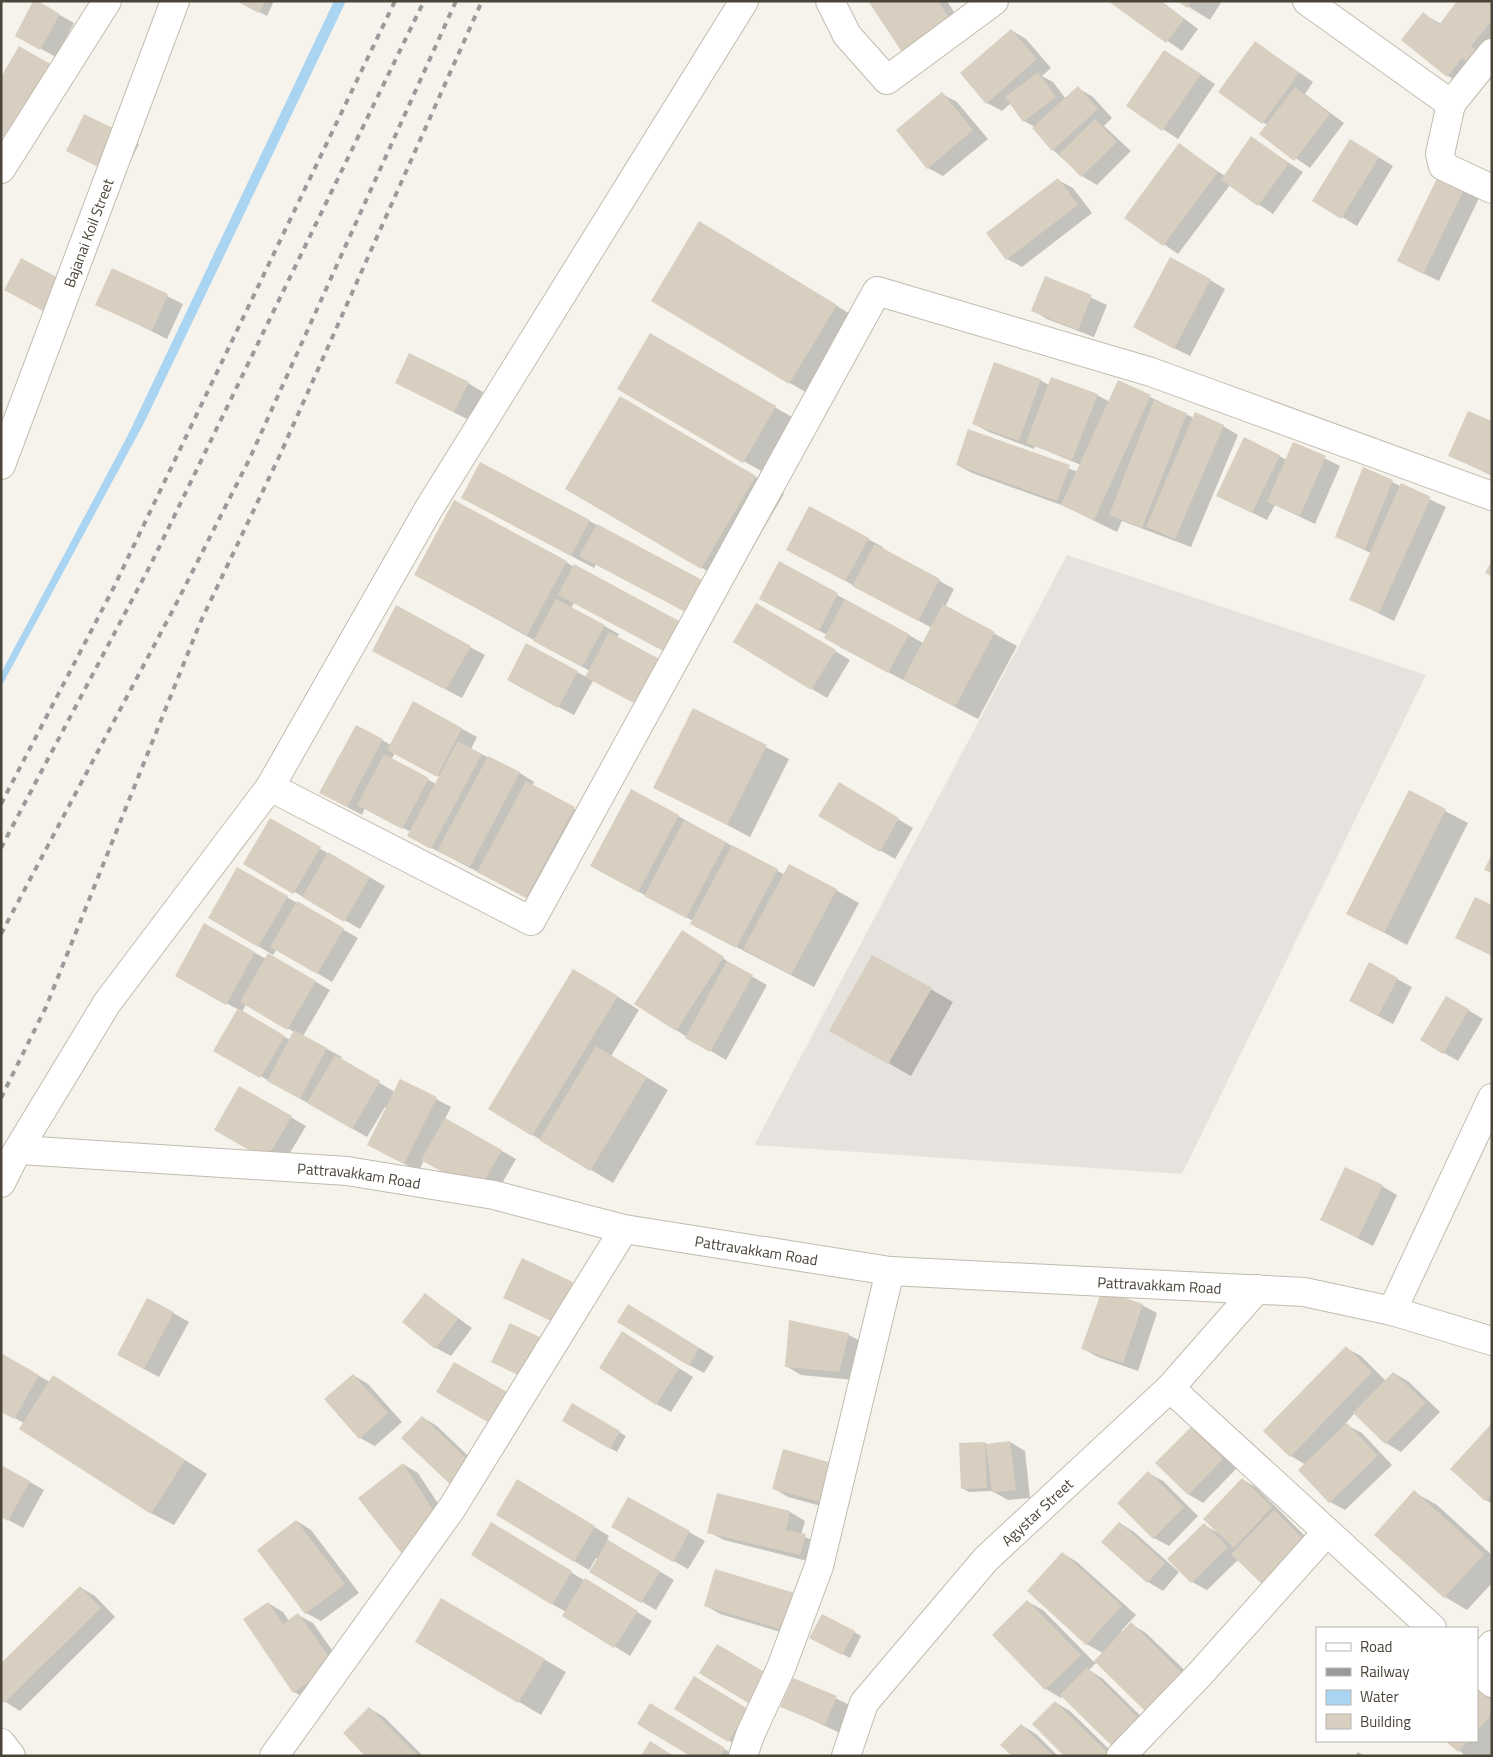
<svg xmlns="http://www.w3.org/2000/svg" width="1493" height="1757" viewBox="0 0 1493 1757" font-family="'Titillium Web',sans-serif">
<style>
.industrial{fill:#e6e2dd}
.water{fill:#a9d4f2}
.shadow{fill:#0003;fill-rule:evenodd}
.building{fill:#d8cfc1}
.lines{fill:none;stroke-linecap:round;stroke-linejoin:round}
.minor-casing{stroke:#c2bbae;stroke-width:30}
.tertiary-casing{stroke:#c2bbae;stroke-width:30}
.minor{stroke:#fff;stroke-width:28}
.tertiary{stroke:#fff;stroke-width:28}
.rail{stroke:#9a9a9a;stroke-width:4;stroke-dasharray:6 6;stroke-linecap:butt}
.labels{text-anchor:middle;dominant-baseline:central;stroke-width:5;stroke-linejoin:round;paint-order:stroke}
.street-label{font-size:15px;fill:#4b4439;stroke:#fff}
</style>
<rect width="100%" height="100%" fill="#f6f3ec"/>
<path class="industrial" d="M1067,555L1426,675L1182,1174L754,1145Z"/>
<path class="water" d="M334,1H346L144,423L1,687V673L128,435Z"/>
<path class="shadow" d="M35,1L74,23L56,57L16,35Z
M238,1H274L267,16Z
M870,1H947L967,32Z
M1110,1H1161L1198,29L1182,51Z
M1179,1H1222L1210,20Z
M1492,1V72L1470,89L1448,76L1402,40L1423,14L1441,24Z
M1011,30L1026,39L1051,68L1042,76L1053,82L1066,99L1078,88L1093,97L1112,118L1104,126L1131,151L1097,185L1082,176L1053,150L1035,127L1024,121L1011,103L1002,111L987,103Z
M1256,43L1313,82L1305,94L1344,123L1310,168L1261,134L1267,125L1220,92Z
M1165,51L1215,84L1178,139L1128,106Z
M942,94L957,102L988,139L943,176L928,168Z
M124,135L139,144L122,178Z
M1251,138L1303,172L1273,214L1230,185L1178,254L1126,218L1179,145L1225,176Z
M1365,149L1393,166L1357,226L1314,200Z
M1442,171L1482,192L1439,281L1414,269Z
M1058,180L1073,188L1092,213L1022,267L1007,259Z
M729,240L865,323L819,400L790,383Z
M113,269L183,304L167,339L97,304Z
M1046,277L1107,305L1094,337L1047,319L1032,310Z
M1210,280L1225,289L1190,356L1150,336Z
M650,335L797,420L766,474L618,389Z
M1040,380L1049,385L1097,395L1110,402L1119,382L1194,418L1223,426L1238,435L1191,547L1122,521L1117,532L1064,506L972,473L957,465L969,431L1078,472L1081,465L1035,446L1034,449L989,432L974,424Z
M396,383H468L483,392L469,420Z
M621,398L784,494L731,585L567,488Z
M1492,423V476L1450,455Z
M1294,443L1340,466L1315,524L1275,505L1267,520L1217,495L1279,456L1287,460Z
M480,463L706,583L596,564L594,568L485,510Z
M1364,469L1446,507L1394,621L1350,599L1371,553L1336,537Z
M868,539L883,547L882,549L954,589L945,607L1017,646L978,719L840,647L827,635L776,607L780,563L923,643L932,628L803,558Z
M566,562L574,567V603L571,608L619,634L574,715L523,688L577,672L587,677L590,671L438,587Z
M757,604L850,660L827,698L734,642Z
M470,647L485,655L462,698L388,659Z
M414,703L477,737L471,749L520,773L534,782L532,786L596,821L549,909L424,844L411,832L365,808L362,815L336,801L382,740L391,745ZM395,753L440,777L436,784L391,760Z
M694,710L789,759L750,837L655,787Z
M839,784L913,828L895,859L820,815Z
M631,790L785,875L836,890L859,903L814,987L707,932L693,921L591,866Z
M1409,792L1468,823L1407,945L1348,913Z
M270,820L385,886L360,929L245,864Z
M238,869L358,938L332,982L277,949L273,955L210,917Z
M205,925L266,959L269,955L330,990L303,1036L342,1057L340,1060L395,1092L436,1099L451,1107L445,1119L516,1159L493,1199L424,1160L419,1171L383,1153L387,1108L385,1107L367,1137L215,1050L239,1010L176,976ZM246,1004L294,1032L290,1040L242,1012Z
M697,940L737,968L767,985L726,1060L687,1037L636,1004Z
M873,956L953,1002L911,1076L831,1030Z
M1397,979L1412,987L1393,1024L1365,1009Z
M596,983L639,1010L611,1056L668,1090L613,1183L489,1109Z
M1447,997L1483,1019L1458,1061L1422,1040Z
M240,1088L306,1126L281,1168L216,1129Z
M1382,1186L1397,1195L1373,1246L1322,1220Z
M523,1260L587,1292L569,1330L505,1298Z
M425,1294L472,1328L451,1356L436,1348Z
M148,1299L189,1322L159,1377L133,1363Z
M1142,1305L1157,1313L1138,1371L1098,1357L1083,1349Z
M644,1314L714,1357L704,1373L689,1365Z
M790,1322L849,1335L864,1343L854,1380L801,1375L786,1366Z
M638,1342L693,1377L671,1412L656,1404Z
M1346,1348L1361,1356L1386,1381L1394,1373L1409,1382L1440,1412L1401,1452L1386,1443L1355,1413L1345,1424L1362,1433L1392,1465L1345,1510L1330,1502L1306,1465L1291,1456Z
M1,1355L50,1382L75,1390L207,1474L174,1525L151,1513L24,1423L1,1411Z
M353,1375L368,1384L402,1422L375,1446L360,1438Z
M572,1405L626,1436L617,1452L563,1421Z
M422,1417L437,1426L488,1475L469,1495Z
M1492,1425V1504L1486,1500Z
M1192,1429L1206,1437L1237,1468L1203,1503L1188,1494Z
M1010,1442L1025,1451L1030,1498L1008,1500L992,1491L969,1492L962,1488L985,1443L988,1445Z
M784,1451L839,1511L788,1497L773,1488Z
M403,1464L418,1473L452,1525L422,1567Z
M1,1466L44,1490L23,1528L1,1516Z
M1148,1473L1163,1481L1198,1516L1169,1546L1154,1538Z
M1242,1479L1257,1488L1321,1552L1239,1559L1207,1590L1192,1582L1204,1525L1217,1532Z
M533,1489L609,1536L607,1540L674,1580L656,1610L591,1571L598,1559L596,1558L589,1570L574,1561Z
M1414,1492L1437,1505L1492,1555V1583L1467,1610L1445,1597L1376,1535Z
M718,1495L790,1512L805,1521L801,1535L820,1544L815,1563L724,1540L709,1532Z
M628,1498L705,1541L688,1569L613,1527Z
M297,1521L311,1530L359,1593L321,1621L306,1613Z
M1120,1523L1134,1532L1179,1572L1163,1591L1148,1582L1103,1542Z
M506,1533L652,1621L630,1656L564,1615L566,1612L552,1604Z
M1062,1553L1077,1562L1136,1615L1121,1631L1123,1632L1131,1624L1146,1633L1201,1686L1097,1662L1089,1670L1102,1678L1157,1732L1063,1696L1061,1698L1046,1689L993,1635L1028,1602L1043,1610L1094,1662L1103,1653L1086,1644Z
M716,1571L801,1638L720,1614L705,1605Z
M80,1587L95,1596L115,1617L20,1711L1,1699Z
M441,1599L566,1672L541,1715L417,1641Z
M268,1603L283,1612L289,1621L298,1615L313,1623L348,1673L309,1700L294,1692Z
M854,1632L861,1636L850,1658L818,1641Z
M1477,1671L1492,1684V1756H1466L1447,1741H1477Z
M794,1679L852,1706L840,1733L782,1706Z
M1055,1702L1070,1711L1116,1756H1066Z
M369,1708L384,1717L423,1756H367Z
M676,1709L762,1719L743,1749Z
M665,1713L736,1756H693Z
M1021,1725L1036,1734L1058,1756H1014Z
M1358,1752L1365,1756H1355Z"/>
<path class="building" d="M33,1H38L60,14L40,50L15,36Z
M236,1H265L259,13Z
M868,1H938L952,23L904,55Z
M1108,1H1160L1184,19L1166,43Z
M1177,1H1191L1187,8Z
M1457,1H1492V26L1489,24L1471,46L1476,51L1467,62L1462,58L1447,77L1401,40L1423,12L1439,25Z
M1011,29L1037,59L986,104L960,73Z
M1255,41L1299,73L1262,124L1218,92Z
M19,46L54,66L11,141L1,135V77Z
M1164,50L1201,74L1162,131L1126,106Z
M1038,72L1056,97L1023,122L1005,97Z
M1078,86L1098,109L1052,151L1032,128Z
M1295,87L1330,114L1294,161L1259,134Z
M942,92L973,130L927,169L896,130Z
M84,114L125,134L106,171L66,151Z
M1095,119L1117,142L1081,177L1059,154Z
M1251,136L1289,163L1258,206L1221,180Z
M1350,139L1379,157L1341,219L1312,201Z
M1179,143L1218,172L1163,246L1124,218Z
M1441,170L1468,182L1423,274L1397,261Z
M1058,178L1078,205L1006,260L986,233Z
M699,221L837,305L789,384L651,301Z
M1170,257L1211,279L1174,349L1133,327Z
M21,258L62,280L45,312L4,290Z
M112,268L168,294L152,331L95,305Z
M1045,276L1092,295L1078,330L1031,311Z
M650,333L776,406L743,463L617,389Z
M409,353L469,382L454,412L395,383Z
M994,362L1041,379L1019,441L972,424Z
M1051,377L1098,394L1072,460L1026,443Z
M1118,380L1151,395L1094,520L1061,505Z
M620,396L756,476L701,569L565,489Z
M1154,400L1187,413L1142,528L1109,515Z
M1468,411L1492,421V475L1448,456Z
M1195,412L1224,425L1175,539L1146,527Z
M968,429L1070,465L1057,501L956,465Z
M1244,437L1280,455L1252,513L1216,496Z
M1293,442L1326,456L1300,516L1267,502Z
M480,462L590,520L571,556L461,498Z
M1363,467L1393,480L1365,549L1335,537Z
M1401,483L1431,497L1379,613L1349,600Z
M454,500L567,561L527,635L414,575Z
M809,506L869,538L845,581L786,550Z
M597,524L706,582L689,614L579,556Z
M875,544L940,579L918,621L852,586Z
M1492,560V577L1485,573Z
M779,561L838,593L819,631L759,599Z
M574,564L681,622L665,652L558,595Z
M556,599L605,625L582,667L533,641Z
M845,599L909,634L888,673L824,638Z
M756,603L836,650L811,690L733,642Z
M943,604L995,632L955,707L903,679Z
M396,605L471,646L446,690L372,651Z
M609,632L665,662L641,707L585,677Z
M526,643L578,671L558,708L507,680Z
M413,701L462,728L437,777L387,750Z
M693,708L767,745L727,825L653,788Z
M356,725L383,739L347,807L319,793Z
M458,741L482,754L431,849L407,836Z
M384,754L429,778L402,829L357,805Z
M488,756L520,772L470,867L437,851Z
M526,781L575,807L526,898L477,872Z
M839,782L899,818L880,852L818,816Z
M631,789L679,815L638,892L590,866Z
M1409,790L1446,809L1384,933L1346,914Z
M270,818L321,847L293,894L243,864Z
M684,820L726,842L686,918L644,896Z
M732,845L778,869L736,948L690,924Z
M328,852L370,877L344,922L302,897Z
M1492,854V873L1484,870Z
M789,864L837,889L791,975L743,949Z
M237,867L288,896L258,947L208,918Z
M1475,897L1492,905V956L1455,938Z
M297,901L344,928L317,974L270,947Z
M204,923L255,952L226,1005L175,976Z
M682,930L724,957L676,1031L634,1004Z
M268,953L316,981L287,1030L240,1002Z
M872,955L932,988L888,1064L829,1031Z
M727,961L753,975L710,1052L685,1038Z
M1369,962L1398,978L1378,1016L1349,1001Z
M573,969L618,996L532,1136L488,1109Z
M1446,996L1469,1009L1443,1054L1420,1040Z
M238,1008L285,1036L260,1078L213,1051Z
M294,1030L327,1048L300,1099L267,1081Z
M596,1046L647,1077L590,1171L539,1140Z
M335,1055L380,1081L352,1129L307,1103Z
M400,1079L437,1097L404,1164L367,1145Z
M239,1086L292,1116L266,1160L214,1130Z
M445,1118L502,1150L478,1192L421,1160Z
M1345,1167L1383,1185L1358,1238L1320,1220Z
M522,1258L573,1282L554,1322L503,1298Z
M1102,1290L1143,1304L1123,1363L1081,1349Z
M425,1293L458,1319L435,1349L402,1322Z
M147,1298L174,1312L144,1369L117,1355Z
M628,1304L699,1348L689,1366L617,1322Z
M789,1320L849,1333L839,1372L785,1367Z
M510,1323L544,1339L524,1378L491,1362Z
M622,1331L679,1368L656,1405L599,1368Z
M1346,1346L1372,1372L1290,1457L1263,1431Z
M1,1353L39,1375L14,1419L1,1412Z
M454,1362L516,1397L498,1428L436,1392Z
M1393,1372L1426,1403L1385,1444L1353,1413Z
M353,1374L388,1413L359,1439L324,1399Z
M53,1375L185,1460L151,1514L19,1429Z
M572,1403L620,1431L610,1449L562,1421Z
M422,1416L474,1466L453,1487L401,1438Z
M1347,1423L1378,1456L1329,1503L1298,1470Z
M1492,1423V1494L1485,1501L1450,1469Z
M1191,1427L1223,1459L1188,1495L1155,1463Z
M1010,1441L1016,1490L992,1492L986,1444Z
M985,1442L987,1488L961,1489L959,1443Z
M783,1449L835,1464L824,1503L772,1489Z
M403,1463L437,1516L406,1559L358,1498Z
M1,1465L30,1481L8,1521L1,1517Z
M1148,1471L1184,1507L1153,1539L1117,1503Z
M1242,1478L1272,1507L1234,1548L1203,1519Z
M517,1479L595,1526L574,1562L496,1515Z
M1414,1490L1484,1554L1444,1598L1374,1535Z
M717,1493L790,1511L786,1530L806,1534L800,1555L707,1533Z
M628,1497L690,1531L673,1562L611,1527Z
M1274,1510L1307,1543L1264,1586L1231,1554Z
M296,1520L345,1584L305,1614L257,1550Z
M491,1522L572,1571L552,1605L471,1555Z
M1119,1522L1165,1563L1147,1583L1101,1542Z
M1204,1523L1228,1547L1191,1583L1167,1559Z
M608,1540L660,1571L641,1603L589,1572Z
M1062,1552L1122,1606L1086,1645L1027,1591Z
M715,1569L798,1594L786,1631L704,1606Z
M585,1578L638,1611L614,1648L562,1616Z
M80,1586L101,1608L4,1703L1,1700V1663Z
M441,1598L545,1659L518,1703L415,1642Z
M1027,1600L1081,1655L1045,1690L992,1635Z
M268,1602L283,1624L298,1613L334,1664L293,1693L243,1619Z
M822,1614L855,1631L842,1655L809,1638Z
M1131,1622L1186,1677L1149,1715L1094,1661Z
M717,1644L766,1673L748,1703L699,1673Z
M1087,1667L1143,1723L1116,1750L1060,1695Z
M694,1676L748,1709L728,1742L674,1709Z
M1477,1677L1492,1691V1714L1477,1731Z
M793,1678L837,1696L825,1725L780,1707Z
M1055,1701L1111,1756H1064L1032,1724Z
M650,1703L725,1748L720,1756H690L637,1724Z
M369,1707L418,1756H365L343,1733Z
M1021,1724L1053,1756H1012L1000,1745Z
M650,1741L674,1756H641Z
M1445,1741H1468L1458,1752Z"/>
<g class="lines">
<g class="minor-casing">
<g id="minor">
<path d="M830,1L847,35L887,80L994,1"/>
<path d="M1307,1L1451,104L1492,53"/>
<path d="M1451,104L1440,154L1443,166L1492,189"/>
<path d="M1,169L107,1"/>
<path id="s1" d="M1,465L175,1"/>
<path d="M270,787L531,921L877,291L1151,372L1492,496"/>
<path id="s2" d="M20,1150L347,1171L494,1195L624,1229L890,1271L1304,1292L1392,1311L1492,1341"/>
<path d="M1,1183L16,1153L107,1003L270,787L428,510L744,1"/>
<path d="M1392,1311L1492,1098"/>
<path d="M1170,1388L1432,1628"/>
<path d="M1477,1663L1492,1645"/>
<path d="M1477,1670L1492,1683"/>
<path d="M274,1756L452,1508L624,1229"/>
<path d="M743,1756L750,1735L781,1668L819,1566L890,1271"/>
<path id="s3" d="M846,1756L864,1703L986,1559L1170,1388L1257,1289"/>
<path d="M1121,1756L1200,1674L1327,1532"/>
</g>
</g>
<g class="tertiary-casing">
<path id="tertiary" d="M1,1743L11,1756"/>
</g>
<use href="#minor" class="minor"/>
<use href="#tertiary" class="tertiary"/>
<path class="rail" d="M1,804L113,589L395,1
M1,848L151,564L424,1
M1,934L174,608L249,460L456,1
M1,1098L46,1007L200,623L279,457L482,1"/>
</g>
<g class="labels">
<g class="street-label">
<text stroke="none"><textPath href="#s1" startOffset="248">Bajanai Koil Street</textPath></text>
<text stroke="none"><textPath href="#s2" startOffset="340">Pattravakkam Road</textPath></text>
<text stroke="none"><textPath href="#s2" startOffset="745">Pattravakkam Road</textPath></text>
<text stroke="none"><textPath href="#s2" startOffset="1150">Pattravakkam Road</textPath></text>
<text stroke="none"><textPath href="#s3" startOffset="314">Agystar Street</textPath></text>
</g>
</g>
<rect width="1493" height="1757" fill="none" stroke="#4b4439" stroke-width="5"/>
<rect x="1316" y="1627" width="162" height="115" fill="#ffffff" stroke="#b7b4b0"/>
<rect x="1326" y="1643" width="25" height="8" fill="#ffffff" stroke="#b7b4b0"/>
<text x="1360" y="1652" font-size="15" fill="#4b4439">Road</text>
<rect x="1326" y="1668" width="25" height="8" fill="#9a9a9a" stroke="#b7b4b0"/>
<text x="1360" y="1677" font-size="15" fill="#4b4439">Railway</text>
<rect x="1326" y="1690" width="25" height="15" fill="#a9d4f2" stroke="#b7b4b0"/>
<text x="1360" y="1702" font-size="15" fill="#4b4439">Water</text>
<rect x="1326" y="1714" width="25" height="15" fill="#d8cfc1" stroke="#b7b4b0"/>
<text x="1360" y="1727" font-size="15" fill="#4b4439">Building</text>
</svg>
